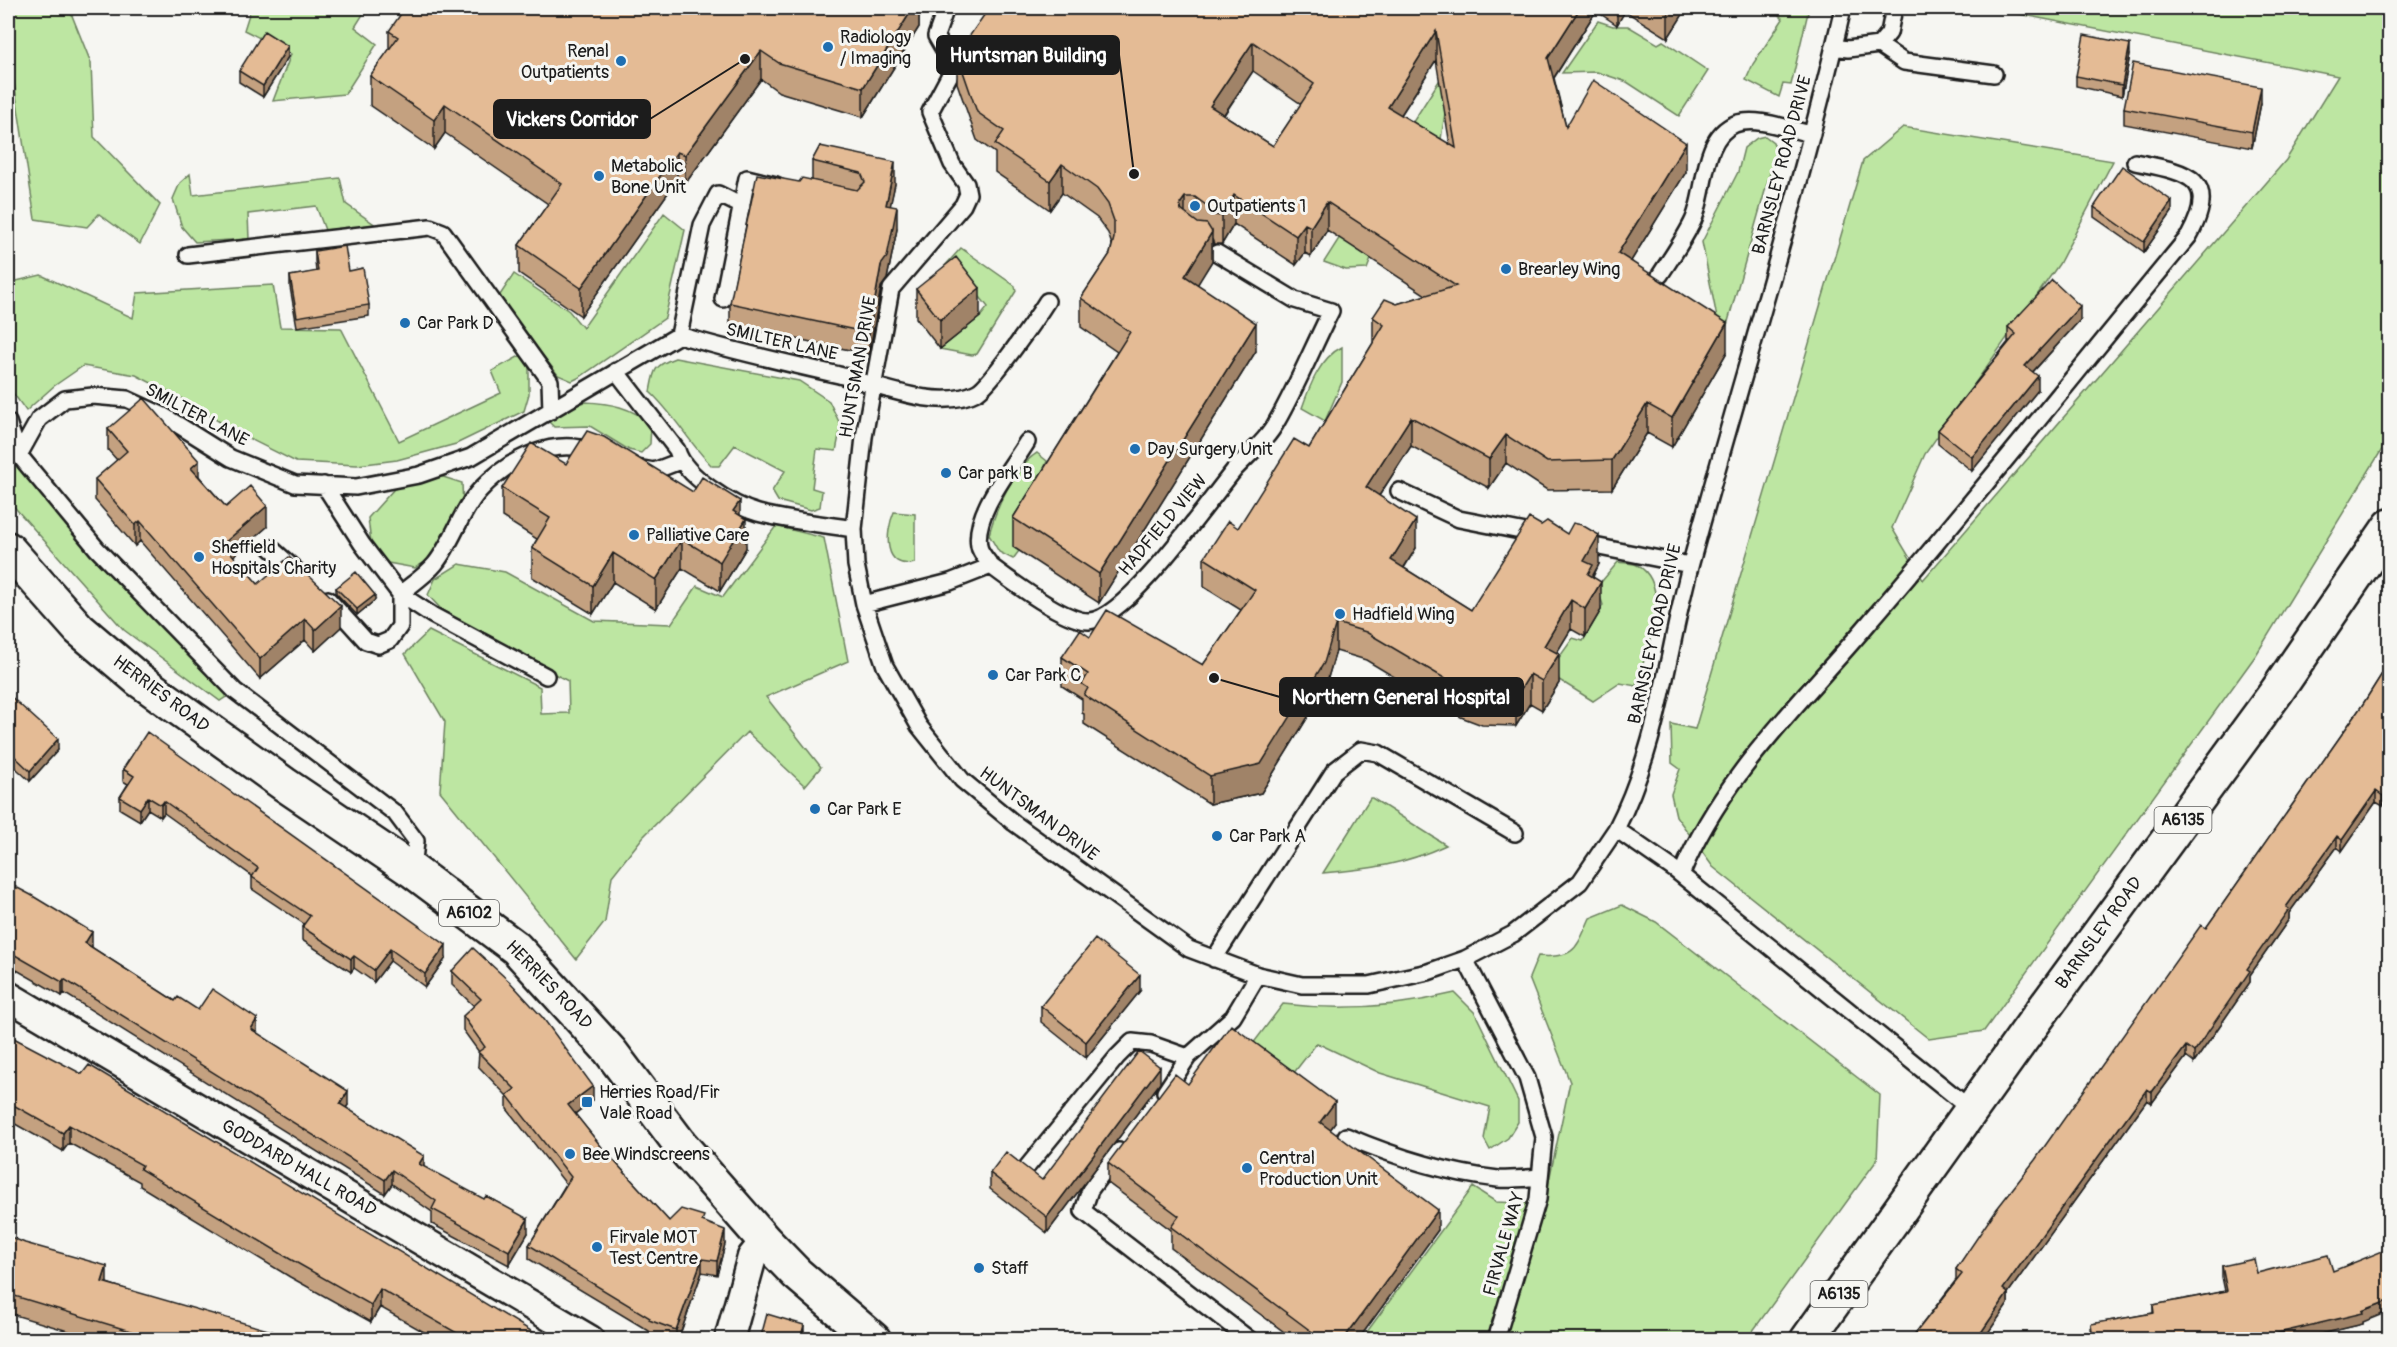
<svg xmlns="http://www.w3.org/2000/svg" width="2397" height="1347" viewBox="0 0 2397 1347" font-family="Pangolin,sans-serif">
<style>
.green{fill:#bde6a2;stroke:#6c815f;stroke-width:1.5}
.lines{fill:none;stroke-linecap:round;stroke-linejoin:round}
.lane-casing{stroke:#1c1c1c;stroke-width:20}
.street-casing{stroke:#1c1c1c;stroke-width:33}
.primary-casing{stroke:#1c1c1c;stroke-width:38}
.lane{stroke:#f6f6f2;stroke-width:15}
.street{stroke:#f6f6f2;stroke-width:28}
.primary{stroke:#f6f6f2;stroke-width:33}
.wall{fill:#c4a180;stroke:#1c1c1c;stroke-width:1.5;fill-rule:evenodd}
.shaded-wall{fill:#a08368;stroke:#1c1c1c;stroke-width:1.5}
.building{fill:#e4bb95;stroke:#1c1c1c;stroke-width:1.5;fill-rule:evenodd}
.poi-dot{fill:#1f6fb2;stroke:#f6f6f2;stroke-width:2}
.labels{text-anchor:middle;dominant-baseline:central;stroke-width:6;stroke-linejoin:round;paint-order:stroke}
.shield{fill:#f6f6f2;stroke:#5d5d5c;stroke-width:1.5}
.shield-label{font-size:16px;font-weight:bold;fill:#1c1c1c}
.poi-label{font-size:18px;fill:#1c1c1c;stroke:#f6f6f2;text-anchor:start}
.street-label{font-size:18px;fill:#1c1c1c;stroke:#f6f6f2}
.leader{fill:none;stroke:#1c1c1c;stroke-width:2}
.callout-dot{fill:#1c1c1c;stroke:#f6f6f2;stroke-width:2}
.callout{fill:#1c1c1c;stroke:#1c1c1c;stroke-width:2}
.callout-label{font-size:20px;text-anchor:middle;font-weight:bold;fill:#fff}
</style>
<rect width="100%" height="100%" fill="#f6f6f2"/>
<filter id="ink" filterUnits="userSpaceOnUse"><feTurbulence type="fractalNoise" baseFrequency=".0167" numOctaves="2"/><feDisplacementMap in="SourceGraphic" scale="12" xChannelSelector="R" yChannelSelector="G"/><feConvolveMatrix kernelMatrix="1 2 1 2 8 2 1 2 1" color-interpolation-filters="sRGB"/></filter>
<g filter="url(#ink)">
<path class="green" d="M8,8H69L91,63L94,137L160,205L140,244L99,214L87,227L35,219L8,43Z
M251,8H367L355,27L377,44L345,94L273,101L291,54L244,30Z
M1776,8H1809L1791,85L1783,84L1779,97L1746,80L1753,64L1783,19L1774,10Z
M1988,8H2389V438L2256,655L1984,1031L1929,1039L1713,867L1676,816L1671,794L1680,769L1672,763L1671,724L1695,729L1863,161L1903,127L2113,161L2059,264L1925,454L1892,528L1923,580L2286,160L2338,76Z
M1598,21L1613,26H1628L1658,44L1663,41L1708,71L1679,116L1627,82L1597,72L1562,73Z
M1446,70L1445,113L1437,165L1355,248L1371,259L1367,269L1346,270L1324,262Z
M1765,136L1773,142L1776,152L1722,343L1702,242L1738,172L1744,148L1757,138Z
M190,174L193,195L340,178L346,204L377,226L325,230L316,206L248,214L249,239L195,242L182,227L173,199L180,183Z
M664,213L685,230L665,318L580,377L572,381L558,375L498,298L514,274L569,311L583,328Z
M961,248L1015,286L1016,291L977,354L972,355L940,349L980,317L988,307L973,288L942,269Z
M41,275L133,318L137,293L273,285L280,327L341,328L399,441L501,393L492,371L529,351V394L524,411L456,444L397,460L357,465L296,462L236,432L188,402L136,375L83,366L54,386L26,411L8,386V283Z
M1342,347V382L1325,421L1302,408C1310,385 1320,358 1342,347Z
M675,358L799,381L829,401L841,426L836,451L817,449L812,488L822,491L820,507L811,510L778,501L772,491L785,471L735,445L719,466H712C689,443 674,414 650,392C654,370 653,366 675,358Z
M585,402C610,403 631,407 651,424L650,444L641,453L629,450L590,426L554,427L547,420L565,409Z
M8,438L235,691L220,701L124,630L8,500Z
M1037,453L1047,461L1013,547L1019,551L1013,559L999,552L989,535C995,510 1015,466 1037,453Z
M437,475L462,483L463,508L432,558L415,568L388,563L371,543L368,518L394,489Z
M894,512L915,514V563C883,570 885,533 894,512Z
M776,526L824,538L848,661L766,697L821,767L805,786L747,732L643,837L612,876L605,922L576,959L440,791L445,722L405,654L429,631L540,687L541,714L569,713L568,681L452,621L428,595L435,579L459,564L505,572L594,621L671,624L697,586L723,597Z
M1618,562C1624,563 1632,563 1637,565C1675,586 1645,654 1636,686L1620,683L1593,701L1548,673L1573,638L1583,641L1603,605L1597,587Z
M1370,798H1372L1446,845C1403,865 1370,869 1323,873Z
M1622,905L1656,922L1880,1095L1877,1160L1747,1339L1361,1340L1473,1187L1496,1202L1544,1204L1570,1082L1529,978L1538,956C1575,959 1576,949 1590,918Z
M1455,993L1475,1013L1518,1101V1122L1508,1138L1490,1150L1484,1139L1490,1107L1380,1073L1317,1043L1293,1074L1252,1045L1283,1004C1341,1011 1398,1007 1455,993Z"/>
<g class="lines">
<g class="lane-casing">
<path id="lane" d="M946,8L936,36L954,67L930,112L952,164L966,184L968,194L963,205L891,289L864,437L854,529L856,565L864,604L885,666L919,726L962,780L1014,823L1189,949L1258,975L1302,985H1369L1428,972L1465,959L1513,934L1580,882L1616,829
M1843,8C1800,195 1741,378 1691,563C1667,652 1659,746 1616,829L1675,870L1972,1110
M1879,45L1904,62L1994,74
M1834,47L1848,49L1879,45L1889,33L1894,8
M742,206L718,194L702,225L679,335C732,351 786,363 839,375C878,385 939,412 977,392C990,385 1037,317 1047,301
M188,255L430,227L443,232L550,381L551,411
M1660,275C1671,258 1683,241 1692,223C1707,195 1700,138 1735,124C1757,116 1790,130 1812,134
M723,299L747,178L776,185
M616,371L677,450C684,476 733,506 758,513C789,521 822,524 854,529
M8,422L19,455
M637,468L654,471L680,461
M324,485L362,544L400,594V626L390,640L378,645L366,641L328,599
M1399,491L1459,519L1541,535
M1579,543L1690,565
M271,548L299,573
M991,566C987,560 980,553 979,546C973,513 1010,470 1027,442
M864,604L950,582L991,566C1011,581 1065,622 1089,621C1127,619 1209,500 1235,469C1249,454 1268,439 1277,421C1297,386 1313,347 1331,311L1295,300L1217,253
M546,676L432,615L400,594C411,585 426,575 435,564C453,542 461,510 480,490C509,459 554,436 595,452
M413,871L416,841L395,813L235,691L97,549L19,455L39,419L65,399L93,396L127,399L164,416L231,458L295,484L356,487L419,475L471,457L679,335
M1681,875C1721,777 1800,704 1867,625C1977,498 2082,365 2189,236C2222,176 2184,172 2135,162
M1214,959L1334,771L1361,750L1378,753L1515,833
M1465,959L1527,1078L1544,1137L1538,1199L1496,1340
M1165,1092L1188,1057L1233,1017L1258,975
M1346,1136C1393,1156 1447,1173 1498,1179C1512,1180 1527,1178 1540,1177
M1119,1151L1090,1190L1083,1211L1250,1340
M1027,1167L1117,1057L1132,1042L1151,1044L1188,1057"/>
</g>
<g class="street-casing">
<path id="street" d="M8,996L590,1340
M729,1340L752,1257L765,1241"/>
</g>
<g class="primary-casing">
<path id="primary" d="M8,549L79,629L138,679L284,784L413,871L516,948L610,1051L680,1144L765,1241L797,1274L874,1340
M1807,1340L2032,1025L2277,691L2390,526"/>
</g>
<use href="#lane" class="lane"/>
<use href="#street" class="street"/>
<use href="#primary" class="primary"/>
</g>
<path class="wall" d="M919,8V27L863,117L779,92L761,79L685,184L677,180L581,316L519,273V245L548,204L445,133L434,149L370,105V76L389,50V31Z
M1358,8H1687L1668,38L1625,11L1617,25L1596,11L1554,78L1566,127L1686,172L1631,261L1727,352L1672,447L1647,433L1612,489L1547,490L1506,463L1489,488L1411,446L1379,496L1416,548L1404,568L1471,610L1599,564L1593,577L1601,610L1585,637L1571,629L1556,653L1559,683L1542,710L1530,703L1516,726L1482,725L1461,717L1366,660L1336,651L1324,691L1261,793L1210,804L1084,724V714L1082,713V699L1062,686V657L1090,637L1203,665L1241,610L1204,587V558L1238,528L1309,448L1373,343V317L1397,304L1426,295L1327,230L1311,256L1305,253L1296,265L1234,224L1222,244H1214L1212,239V261L1197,284L1256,351L1099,603L1013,547V518L1117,352L1081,327V298L1110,254L1112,245L1108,233L1097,218L1062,193L1050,210L995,172V153L977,140L957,83V54L1357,10ZM1436,60L1450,145L1401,115ZM1253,71L1301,104L1273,146L1224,115Z
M2130,55L2122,96L2076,86V76Z
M288,57L263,97L239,82V71Z
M2261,103L2252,148L2124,124V108Z
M820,146L895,184L890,205L897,229L887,279L881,287L869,354L730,325V303L799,182L812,180V161Z
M2094,207L2172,212L2144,252L2094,217Z
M315,251L349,271L369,305V316L297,327L290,287V276L316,272L315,261Z
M916,289L980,317L940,349L916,318Z
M2080,320L2033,372L2038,390L1972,471L1938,444V430L2009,341H2008V327Z
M108,429L199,476L226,507L267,527L233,556L258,584L341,627L315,651L305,640L260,679L140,541L135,546L95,500V479L117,460L108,450Z
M566,464L693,492L740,515L746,548L720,591L682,568L656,609L613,582L593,614L532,577V548L537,539L502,517V488Z
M336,588L375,600L357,615L336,593Z
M2390,661L2383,806L2376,802L2342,851L2337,847L2289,913V919L2250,975V982L2194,1063L2186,1057L2152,1103L2147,1100L2008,1293V1304L1983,1340H1910L1956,1280V1269L2206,928L2363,704Z
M8,694L58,750L30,781L8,761Z
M123,769L446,958L425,987L390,961L374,982L354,968L351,972L302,940V927L304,924L252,889V876L164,813L161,817L148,809L140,821L120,809V797L128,784L123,781Z
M8,883L92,946L91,947L175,1001L257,1033L348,1105L346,1108L424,1168L528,1233L509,1265L432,1224V1212L392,1184L385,1194L64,993L62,996L8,965Z
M452,971L593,1100L575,1114L604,1150L669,1221L704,1222L725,1244L717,1275L702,1272L678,1340H664L649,1334V1331L529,1259V1245L566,1184L507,1109V1096L478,1066L479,1052L463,1030V1016L474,1006L452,985Z
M1140,991L1086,1058L1041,1022V1006Z
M8,1035L546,1340H438L380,1307L371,1322L290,1277L140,1186V1182L69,1143L63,1151L8,1120Z
M1160,1083L1047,1233L990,1189V1173L1042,1180Z
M1188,1084L1335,1123L1330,1130L1438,1230L1358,1340H1295L1171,1248V1230L1108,1183V1163Z
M8,1236L107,1283L275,1340H98L8,1313Z
M2222,1266L2257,1273L2333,1271L2363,1322V1324L2296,1340H2092L2091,1324L2153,1313V1305L2225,1291L2222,1277Z"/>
<path class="shaded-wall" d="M913,8H919V27L863,117V88Z
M1580,8H1596V11L1548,87V58Z
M1617,8H1625V11L1617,25Z
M1669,8H1687L1668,38V9Z
M1436,31V60L1388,135V107Z
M1253,42V71L1210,135V106Z
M2130,44V55L2122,96V85Z
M288,46V57L263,97V86Z
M761,51V79L685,184V155Z
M2261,87V103L2252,148V132Z
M445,104V133L434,149V120Z
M1686,143V172L1618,282V253Z
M677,152V180L581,316V288Z
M895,162V184L886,226V205Z
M1062,164V193L1050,210V181Z
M1234,195V224L1222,244V216Z
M1185,197V225L1180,204Z
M2172,201V212L2144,252V242Z
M1327,202V230L1311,256V227Z
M897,207V229L887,279L881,287L869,354V333L881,265Z
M1305,224V253L1296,265V236Z
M1212,232V261L1185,305V276Z
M980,288V317L940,349V320Z
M2080,306V320L2025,380V366Z
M1256,323V351L1099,603V574Z
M1727,323V352L1672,447V418Z
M2038,376V390L1972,471V457Z
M1647,404V433L1612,489V460Z
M1411,417V446L1366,516V487Z
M1506,435V463L1489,488V459Z
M199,461V482L191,468Z
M740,501V529L746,519V548L720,591V562L733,511Z
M267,506V527L223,565V544Z
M1416,520V548L1391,588V560Z
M140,521V541L135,546V525Z
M1599,535V564L1593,575V594L1584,561Z
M682,539V568L656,609V580Z
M613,553V582L593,614V586Z
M1601,582V610L1585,637V609Z
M375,595V600L357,615V609Z
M1571,600V629L1544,674V646Z
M341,606V627L315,651V630Z
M305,619V640L260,679V659Z
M1336,623V651L1324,691L1261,793L1210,804V776Z
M1559,654V683L1542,710V681Z
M1530,674V703L1516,726V697Z
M58,739V750L30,781V771Z
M2390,786V797L2383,806V796Z
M2376,791V802L2342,851V840Z
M148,797V809L140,821V809Z
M164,801V813L161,817V805Z
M2337,836V847L2289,913V919L2250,975V982L2194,1063V1052L2286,907Z
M92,932V946L85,957V943Z
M446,945V958L425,987V974Z
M390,949V961L374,982V970Z
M354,956V968L351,972V959Z
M1140,975V991L1086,1058V1042Z
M64,979V993L62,996V982Z
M257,1019V1033L251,1029Z
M2186,1046V1057L2152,1103V1092Z
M1160,1067V1083L1047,1233V1217Z
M593,1086V1100L568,1119V1105Z
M2147,1089V1100L2003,1300V1289Z
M348,1091V1105L340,1118V1104Z
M1335,1102V1123L1320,1143V1122Z
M69,1125V1143L63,1151V1133Z
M424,1156V1170L419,1164Z
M392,1170V1184L385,1194V1180Z
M1438,1210V1230L1358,1340H1343Z
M528,1219V1233L509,1265V1251Z
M725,1230V1244L717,1275V1261Z
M702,1259V1272L678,1340H676V1330Z
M107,1266V1285L102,1282Z
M380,1289V1307L371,1322V1305Z
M2008,1293V1304L1983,1340H1976Z
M2390,1300V1311L2363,1322V1324L2296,1340H2252L2362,1311Z
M804,1325V1340H800Z"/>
<path class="building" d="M405,8H913L863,88L779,63L761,51L685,155L677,152L581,288L519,245L562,184L445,104L434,120L370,76L398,37L389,31Z
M989,8H1354L1357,10L1358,8H1580L1548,58L1566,127L1593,80L1686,143L1618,253L1727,323L1672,418L1647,404L1612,460L1547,462L1506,435L1489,459L1411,417L1366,487L1416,520L1391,560L1471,610L1529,518L1541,525L1547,521L1567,534L1573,523L1582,525L1599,535L1584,561L1593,565L1588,574L1601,582L1585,609L1571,600L1544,646L1559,654L1542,681L1530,674L1516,697L1482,696L1461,688L1366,632L1336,623L1324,663L1261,764L1210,776L1084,695L1088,688L1082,684L1088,674L1062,657L1080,630L1090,637L1107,610L1203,665L1255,590L1204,558L1228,521L1238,528L1294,439L1309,448L1384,325L1373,317L1385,299L1397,304L1456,286L1327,202L1311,227L1305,224L1296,236L1234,195L1222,216L1214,215L1210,208L1195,197H1185L1180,204L1181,210L1198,223L1207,224L1212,232L1185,276L1256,323L1099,574L1013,518L1130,332L1081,298L1110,254L1114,238V221L1108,204L1097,189L1062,164L1050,181L995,144L1004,131L977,112L957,54ZM1436,31L1456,148L1388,107ZM1253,42L1314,84L1273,146L1210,106Z
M264,31L288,46L263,86L239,71Z
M2084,35L2130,44L2122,85L2076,76Z
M2133,63L2261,87L2252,132L2124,108Z
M820,146L895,162L886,205L897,207L887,257L881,265L869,333L730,303L757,174L799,182L802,178L857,190L865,182L861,173L812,161Z
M2122,166L2172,201L2144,242L2094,207Z
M345,246L349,271L363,268L369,305L297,317L290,276L318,271L315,251Z
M956,257L980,288L940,320L916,289Z
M2052,280L2080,306L2025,366L2038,376L1972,457L1938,430L2016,334L2008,327Z
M144,398L199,461L191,468L226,507L250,486L267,506L223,544L258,584L289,557L341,606L315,630L305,619L260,659L140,521L135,525L95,479L127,451L108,429Z
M587,431L604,437L693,492L702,477L740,501L733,511L746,519L720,562L682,539L656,580L613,553L593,586L532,548L550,518L502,488L531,443L566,464Z
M356,572L375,595L357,609L336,588Z
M2390,661V786L2383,796L2376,791L2342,840L2337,836L2286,907L2289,909L2247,969L2250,971L2194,1052L2186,1046L2152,1092L2147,1089L2003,1289L2008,1293L1976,1340H1910L1962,1274L1956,1269L1996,1210L2035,1160L2201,925L2206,928L2363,704Z
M8,694L58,739L30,771L8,750Z
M147,732L446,945L425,974L390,949L374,970L354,956L351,959L302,927L310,916L252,877L258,868L164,801L161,805L148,797L140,809L120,797L134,776L123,769Z
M8,883L31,895L92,932L85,943L175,1001L178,997L198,1010L212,989L257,1019L251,1029L348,1091L340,1104L424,1156L419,1164L484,1199L486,1196L528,1219L509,1251L432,1209L436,1201L392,1170L385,1180L64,979L62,982L8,951Z
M1095,939L1140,975L1086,1042L1041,1006Z
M473,948L510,982L543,1018L593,1086L568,1105L604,1150L669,1221L681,1209L704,1216L702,1221L725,1230L717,1261L702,1259L676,1330L649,1320L650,1318L529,1245L571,1177L507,1095L515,1089L478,1052L485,1047L463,1016L481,999L452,971Z
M1231,1025L1335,1102L1320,1122L1438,1210L1343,1340H1323L1171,1227L1179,1216L1108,1163L1175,1074L1188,1084Z
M8,1035L82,1074L89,1065L546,1340H469L380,1289L371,1305L290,1259L140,1169L142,1165L69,1125L63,1133L8,1102Z
M1139,1051L1160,1067L1047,1217L990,1173L1006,1152L1042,1180Z
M8,1236L25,1243L107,1266L102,1282L275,1332L273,1340H160L8,1294Z
M2390,1248V1300L2362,1311L2363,1313L2252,1339L2251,1336L2234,1340H2093L2091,1324L2154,1313L2153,1305L2227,1291L2222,1266L2254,1259L2257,1273L2328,1255L2333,1271Z
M767,1314L804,1325L800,1340H760Z"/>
</g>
<g class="poi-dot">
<circle cx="828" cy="47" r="6"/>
<circle cx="621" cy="61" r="6"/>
<circle cx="599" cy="176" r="6"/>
<circle cx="1195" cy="206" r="6"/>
<circle cx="1506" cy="269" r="6"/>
<circle cx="405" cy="323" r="6"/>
<circle cx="1135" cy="449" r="6"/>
<circle cx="946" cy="473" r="6"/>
<circle cx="634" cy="535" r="6"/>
<circle cx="199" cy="557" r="6"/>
<circle cx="1340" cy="614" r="6"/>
<circle cx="993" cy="675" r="6"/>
<circle cx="815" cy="809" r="6"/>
<circle cx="1217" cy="836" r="6"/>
<rect x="581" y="1096" width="12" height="12" rx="3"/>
<circle cx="570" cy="1154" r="6"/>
<circle cx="1247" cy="1168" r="6"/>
<circle cx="597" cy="1247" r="6"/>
<circle cx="979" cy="1268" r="6"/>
</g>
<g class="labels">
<g class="shield">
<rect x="2154.5" y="807" width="57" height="26" rx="4.5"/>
<rect x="439" y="900" width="60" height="26" rx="4.5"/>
<rect x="1810.5" y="1281" width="57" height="26" rx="4.5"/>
</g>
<g class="shield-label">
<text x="2183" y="820">A6135</text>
<text x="469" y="913">A6102</text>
<text x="1839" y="1294">A6135</text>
</g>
<g class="poi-label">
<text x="840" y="37">Radiology<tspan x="840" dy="21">/ Imaging</tspan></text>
<text x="609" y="51" text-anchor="end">Renal<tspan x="609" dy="21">Outpatients</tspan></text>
<text x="611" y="166">Metabolic<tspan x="611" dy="21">Bone Unit</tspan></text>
<text x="1207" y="206">Outpatients 1</text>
<text x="1518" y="269">Brearley Wing</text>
<text x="417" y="323">Car Park D</text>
<text x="1147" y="449">Day Surgery Unit</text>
<text x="958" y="473">Car park B</text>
<text x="646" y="535">Palliative Care</text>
<text x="211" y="547">Sheffield<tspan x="211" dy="21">Hospitals Charity</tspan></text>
<text x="1352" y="614">Hadfield Wing</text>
<text x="1005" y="675">Car Park C</text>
<text x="827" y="809">Car Park E</text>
<text x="1229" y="836">Car Park A</text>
<text x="599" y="1092">Herries Road/Fir<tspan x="599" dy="21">Vale Road</tspan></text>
<text x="582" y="1154">Bee Windscreens</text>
<text x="1259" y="1158">Central<tspan x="1259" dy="21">Production Unit</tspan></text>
<text x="609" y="1237">Firvale MOT<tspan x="609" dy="21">Test Centre</tspan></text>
<text x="991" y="1268">Staff</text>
</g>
<g class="street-label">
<text transform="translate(1782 165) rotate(-75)">BARNSLEY ROAD DRIVE</text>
<text transform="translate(782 342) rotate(13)">SMILTER LANE</text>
<text transform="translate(858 367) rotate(-80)">HUNTSMAN DRIVE</text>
<text transform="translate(197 415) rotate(28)">SMILTER LANE</text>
<text transform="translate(1163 525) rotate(-50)">HADFIELD VIEW</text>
<text transform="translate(1655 634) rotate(-77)">BARNSLEY ROAD DRIVE</text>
<text transform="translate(161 694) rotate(37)">HERRIES ROAD</text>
<text transform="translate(1039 814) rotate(37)">HUNTSMAN DRIVE</text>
<text transform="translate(2099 933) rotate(-54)">BARNSLEY ROAD</text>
<text transform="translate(549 985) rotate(46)">HERRIES ROAD</text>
<text transform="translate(299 1168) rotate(30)">GODDARD HALL ROAD</text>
<text transform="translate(1504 1244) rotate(-74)">FIRVALE WAY</text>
</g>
</g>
<path class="leader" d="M1134 174L1119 55M745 59L650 119M1214 678L1280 697"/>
<g class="callout-dot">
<circle cx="1134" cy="174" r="6"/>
<circle cx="745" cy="59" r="6"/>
<circle cx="1214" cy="678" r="6"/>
</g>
<g class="callout">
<rect x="937" y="36" width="182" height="38" rx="6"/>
<rect x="494" y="100" width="156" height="38" rx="6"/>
<rect x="1280" y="678" width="243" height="38" rx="6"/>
</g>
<g class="callout-label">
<text x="1028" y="62">Huntsman Building</text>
<text x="572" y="126">Vickers Corridor</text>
<text x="1401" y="704">Northern General Hospital</text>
</g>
<rect width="2397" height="1347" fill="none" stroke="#f6f6f2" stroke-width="30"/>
<rect x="15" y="15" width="2367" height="1317" fill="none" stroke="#1c1c1c" stroke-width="2" filter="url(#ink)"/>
</svg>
